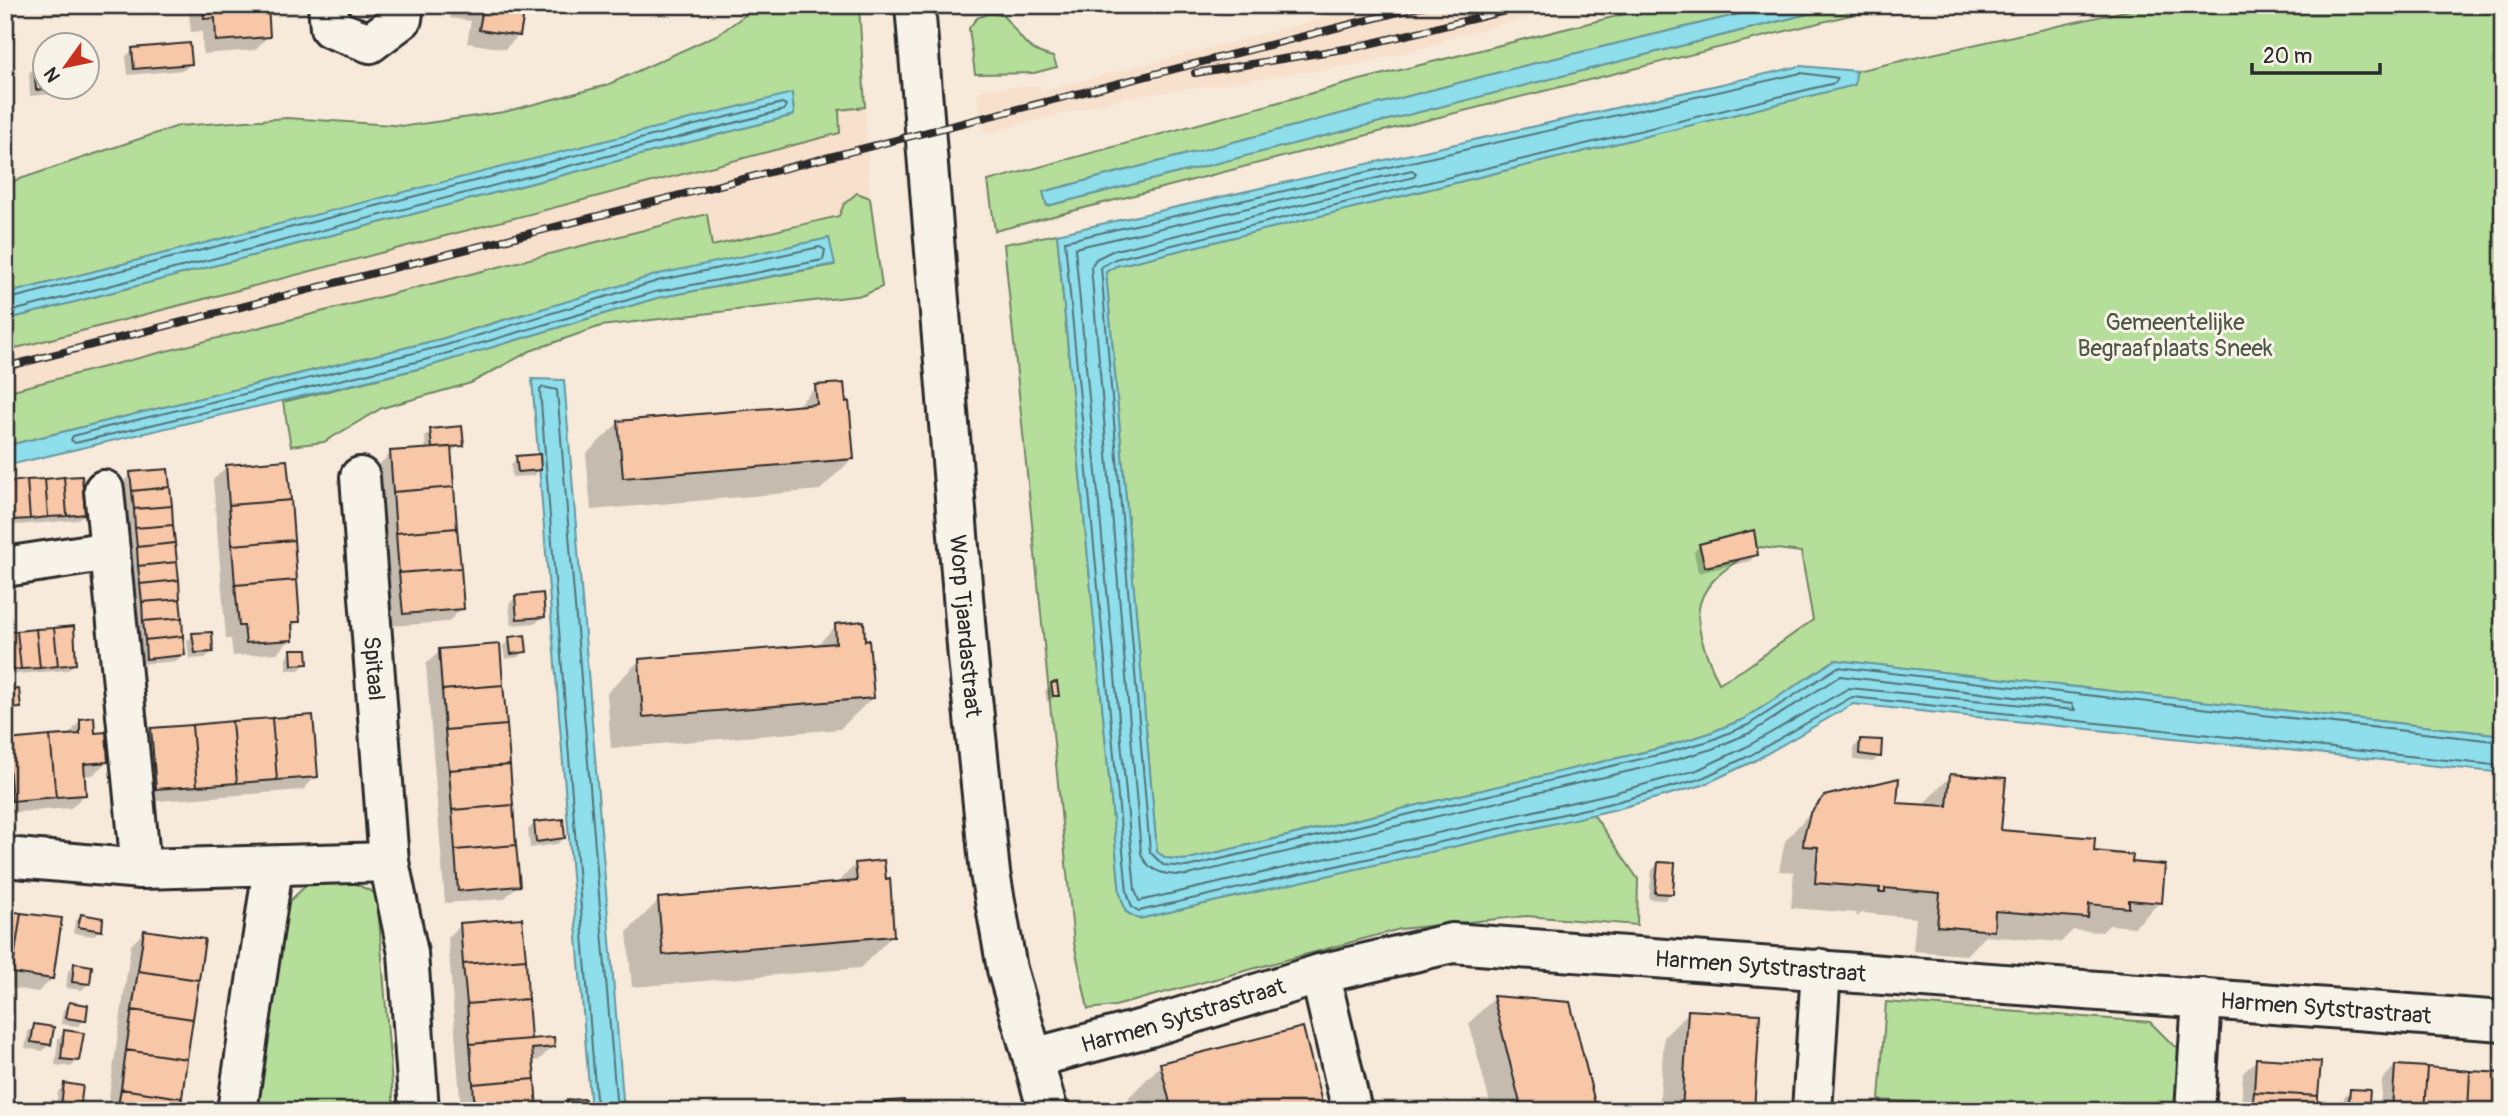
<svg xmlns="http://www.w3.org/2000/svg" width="2508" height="1116" viewBox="0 0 2508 1116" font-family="Pangolin,sans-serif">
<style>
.built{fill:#f7e0cc}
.green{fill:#b6de9b;stroke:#708463;stroke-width:2;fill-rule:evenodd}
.water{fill:#8edeeb;stroke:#66969e;stroke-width:2}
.shadow{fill:#0003}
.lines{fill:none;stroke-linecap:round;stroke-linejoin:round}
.shore{stroke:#537378;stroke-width:2}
.building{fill:#f8c7a8;stroke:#2b2b2b;stroke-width:2}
.minor-casing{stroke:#2b2b2b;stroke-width:44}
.major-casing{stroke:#2b2b2b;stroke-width:44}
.minor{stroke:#f7f3e8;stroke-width:38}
.major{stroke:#f7f3e8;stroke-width:38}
.rail-casing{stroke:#2b2b2b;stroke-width:8}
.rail{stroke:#f7f3e8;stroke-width:5;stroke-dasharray:16;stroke-linecap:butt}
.labels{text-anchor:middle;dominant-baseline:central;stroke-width:6;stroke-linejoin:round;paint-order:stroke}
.park-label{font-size:23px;fill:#4e5847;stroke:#f7f3e8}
.street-label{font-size:23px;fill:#2b2b2b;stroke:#f7f3e8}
</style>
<rect width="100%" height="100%" fill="#f7eadb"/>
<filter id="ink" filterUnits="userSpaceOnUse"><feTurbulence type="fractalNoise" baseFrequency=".0143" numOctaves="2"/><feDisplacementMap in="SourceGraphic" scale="14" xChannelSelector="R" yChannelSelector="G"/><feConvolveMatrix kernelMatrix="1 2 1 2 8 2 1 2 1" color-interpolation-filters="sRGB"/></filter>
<g filter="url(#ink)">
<path class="built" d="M1376,5H1577L1443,39V43L1356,65L1128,97L984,134L977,92L984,89L1040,85L1042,91Z
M865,107L870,198L857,194L844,204L839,216L711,246L707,214L5,392V351L840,133L839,110Z"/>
<path class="green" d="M759,5H859L865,107L839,110L840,133L5,351V320L794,115L792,94L5,294V184L178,126L287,118L407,126L504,112L607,85L719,34Z
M1661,5H1777L1523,66L1043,192L1047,206L1843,5H1891L1379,132L995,231L988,181L1360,80Z
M2152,5H2503V735L1835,660L1744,719L1707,734L1665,747L1185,860L1166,858L1157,852L1106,272L1116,266L1854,85L1856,71ZM1760,547L1801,552L1813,620L1744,669L1719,683C1685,611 1689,587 1760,547Z
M989,13L1002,15C1023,35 1020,49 1053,57L1057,67L1034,73L975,74L969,28L977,18Z
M857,193L870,198L882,287L864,295L601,326L530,351L471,383L382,408L324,442L291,446L283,402L426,367L657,298L834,265L829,238L520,315L441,339L5,446V392L707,214L712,246L839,216L844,204Z
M1057,234L1120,893L1126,912L1139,919L1593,814L1638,879L1637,925L1526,916L1400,929L1115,1006L1088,1009L1074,943L1004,244Z
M341,877L377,894L394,1111H252L282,908L309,883Z
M1886,1002L2150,1022L2174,1046L2185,1047L2181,1111H1995L1994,1107L1879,1100Z"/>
<path class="water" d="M1777,5H1843L1047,206L1043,192L1523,66Z
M1801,66L1856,71L1855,85L1116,266L1106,272L1157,852L1166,858L1185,860L1665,747L1707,734L1744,719L1835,660L2503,735V773L1853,704L1754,761L1703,785L1617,809L1139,919L1126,912L1120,893L1057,234Z
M792,93L794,115L5,320V294Z
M829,238L835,264L657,298L426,367L5,466V446L441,339L659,274Z
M532,379L564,380L624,1111H591Z"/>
<path class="shadow" d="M53,5H73V8L66,14L54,15Z
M198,5H266L268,36L255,50L203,54L202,31L191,32L189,14Z
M452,5H515L518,36L505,49L467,43L471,21L450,18Z
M133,50L190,64L184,70L128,75L126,56Z
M35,67L46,88H66L61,93L30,96L29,73Z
M816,387L853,458L820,490L591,510L586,454L619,422L795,408Z
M431,431L462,445L450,452L462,608L448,622L389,626L377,467L391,453L426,451L425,437Z
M517,458L539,469L533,476L512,477L511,465Z
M227,466L299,621L290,629L291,639L277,653L233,656L231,639H226L213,480Z
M131,474L183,654L177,661L140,664L125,480Z
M5,484L84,514L77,520L5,526Z
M1700,545L1756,554L1750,561L1698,573L1694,552Z
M516,597L543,616L536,623L511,625L509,604Z
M836,626L873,697L840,729L611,748L607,693L639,661L815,647Z
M5,633L75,663L68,670L5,675Z
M193,635L212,652L205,658L189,659L187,641Z
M510,639L525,651L518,657L505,659L503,646Z
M292,651L306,663L299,670H286V658Z
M440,651L518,885L504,899L445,903L426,664Z
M1052,685L1057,695L1047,702L1045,691Z
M5,692L19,707L12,713L5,714Z
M80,721L93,735L107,761L93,775L83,776L84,795L71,808L5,813V742L67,737Z
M152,730L316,776L303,790L143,802L138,743Z
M1861,741L1879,756L1873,762L1854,760V747Z
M1951,776L1999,832L2130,864L2160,902L2135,927L2109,925L2102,932L2073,930L2061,942L1985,936L1966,955L1913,951L1916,918L1862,913L1855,917L1856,913L1791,908L1794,872L1779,871L1785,841L1816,806L1833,793L1897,780L1895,804L1925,806L1926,801Z
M535,823L564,838L557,844L530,848L528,830Z
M856,864L892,936L860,968L632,987L627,932L659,900L835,885Z
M1658,864L1671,893L1665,900L1649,899L1652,870Z
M5,912L52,979L38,992L5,987Z
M81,916L100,930L93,936L73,933L75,922Z
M461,925L530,1041L553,1046L539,1060L531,1061L535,1111H461L448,938Z
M144,932L178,1111H107L131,945Z
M75,965L88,984L82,990L66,988L68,971Z
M1494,998L1595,1111H1492L1469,1023Z
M70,1004L84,1020L78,1026L61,1024L63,1010Z
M1689,1012L1752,1111H1659L1664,1037Z
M34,1026L49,1044L43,1051L25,1048L28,1032Z
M65,1032L78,1060L71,1067L55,1065L58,1039Z
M2257,1060L2316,1111H2241L2243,1073Z
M1161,1065L1322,1111H1132L1129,1097Z
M2395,1066L2503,1111H2380L2382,1080Z
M64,1085L79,1107L74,1111H55L58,1092Z
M2351,1090L2367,1111H2343L2344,1097Z
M568,1102L584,1111H561Z"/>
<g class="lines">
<path class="shore" d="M1412,170L1416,173L1414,177L1112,251L1096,259L1091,267L1141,853C1147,873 1169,876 1188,875L1668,762L1712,749L1752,732L1840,676L2072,704L2075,710L1849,688L1746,747L1697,770L1613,793L1139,901L1135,890L1075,248Z
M820,247L825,250L823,260L655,292L424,360L75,443L71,440L73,436L103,428L443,346L661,280Z
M5,300L782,103L786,105L784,110L5,313
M2503,742L1838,667L1748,725L1709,741L1666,753L1187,867L1163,865L1150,852L1101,267L1115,259L1835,83L1838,78L1801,73L1065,241L1127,892L1132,907L1139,911L1616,802L1700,779L1751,755L1852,697L2503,766
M597,1111L540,390L543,387L557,390L617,1111"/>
</g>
<path class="building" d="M203,5H268L270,37L216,41L215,18L204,19Z
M466,5H517L516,12L524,13L520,36L479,30L483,7Z
M190,43L192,64L134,69L132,48Z
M46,64V88H54L36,90L34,65Z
M9,96L11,118H5V97Z
M844,383L846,402L849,401L854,459L623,478L618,421L817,404L815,385Z
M462,426L464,446L432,448L430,429Z
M451,447L454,487L393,492L390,451Z
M540,454L541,470L518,472L516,456Z
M287,460L291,500L229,505L226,465Z
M168,469L170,487L132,491L130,472Z
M82,476L85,514L67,516L64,477Z
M64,477L67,516L48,517L45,479Z
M45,479L48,517L30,519L27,480Z
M27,480L30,519L11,520L8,482Z
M5,482H8L11,520L5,521Z
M170,487L172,506L134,509L132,491Z
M454,487L457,528L396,533L393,492Z
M291,500L294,540L232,545L229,505Z
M172,506L173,525L135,528L134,509Z
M173,525L175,543L137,547L135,528Z
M457,528L461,568L399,573L396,533Z
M1754,530L1758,555L1705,567L1699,544Z
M294,540L297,580L235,585L232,545Z
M175,543L177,562L138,566L137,547Z
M177,562L179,580L140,584L138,566Z
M461,568L464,609L403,614L399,573Z
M179,580L180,599L142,602L140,584Z
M297,580L300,622H292L293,640L246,643L244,626H239L235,585Z
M543,593L545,617L517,619L515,596Z
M180,599L182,618L143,621L142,602Z
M182,618L183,636L145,640L143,621Z
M864,621L865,641L869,640L874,698L643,717L639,659L836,643L835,624Z
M74,626L76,664L58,666L54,628Z
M54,628L58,666L40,668L36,629Z
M36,629L40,668L21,669L17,631Z
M17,631L21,669L5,670V632Z
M212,632L213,652L195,653L192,633Z
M525,635L527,652L511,654L509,637Z
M183,636L185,655L146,659L145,640Z
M500,644L503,685L442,690L439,649Z
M291,649H307L308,664L292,665Z
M1057,682L1059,696H1053L1051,683Z
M503,685L507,725L445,730L442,690Z
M19,689L21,708L5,709V690Z
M313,715L318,777L277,780L272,718Z
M94,717L95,733L106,732L108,762L84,764L86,795L56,797L50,736L80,734V719Z
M272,718L277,780L237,783L232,721Z
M232,721L237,783L197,786L192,725Z
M192,725L197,786L156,789L151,728Z
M507,725L510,765L449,770L445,730Z
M50,736L56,797L12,801L7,740Z
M1860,739L1882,740L1881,757L1859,754Z
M5,740L12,801L5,802Z
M510,765L513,805L452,810L449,770Z
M1950,774L2006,778L2001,830L2095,838L2094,851L2133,855L2132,862L2165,865L2162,903L2129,900V908L2089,904L2088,918L1995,911L1994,931L1937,926L1940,893L1885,888V892H1879L1880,888L1815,883L1818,847L1803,846L1804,836L1810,814L1824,796L1899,778L1897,803L1947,806Z
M513,805L516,845L455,850L452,810Z
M563,819L565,838L536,842L534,822Z
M516,845L520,886L458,891L455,850Z
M884,860L886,879L890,878L894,936L663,955L658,898L857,881L855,863Z
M1658,862L1675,863L1673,894L1655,893Z
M5,910L21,913L12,973L5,972Z
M21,913L62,918L53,979L12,973Z
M81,914L103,918L102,931L78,927Z
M522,918L526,959L463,964L460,923Z
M144,930L205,939L199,980L138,971Z
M526,959L528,999L467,1004L463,964Z
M74,963L92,966L90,984L72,982Z
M138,971L199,980L193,1019L132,1010Z
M1493,996L1570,1002L1597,1111H1522Z
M528,999L531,1039L470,1044L467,1004Z
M69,1002L88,1005L86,1021L66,1018Z
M132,1010L193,1019L187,1059L126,1050Z
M1688,1010L1760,1014L1754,1111H1682Z
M34,1024L54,1027L51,1045L31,1042Z
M1303,1027L1324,1111H1172L1160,1063Z
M64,1030L84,1033L79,1061L61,1059Z
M554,1037L555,1047L532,1049L535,1079L473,1084L470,1044Z
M126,1050L187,1059L182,1098L121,1089Z
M2256,1058L2321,1062L2318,1096L2254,1092Z
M2395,1065L2427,1067L2424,1111H2392Z
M2427,1067L2470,1071L2468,1111H2424Z
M2470,1071L2503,1073V1111H2468Z
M535,1079L537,1111H475L473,1084Z
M64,1083L83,1086L80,1107L61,1105Z
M121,1089L182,1098L180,1111H117Z
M2350,1089L2370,1090L2369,1103L2349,1102Z
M2254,1092L2318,1096V1111H2252Z
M585,1099L586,1111H567V1100Z
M904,1100L905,1111H876L875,1102Z
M2349,1102L2369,1103L2368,1111H2349Z"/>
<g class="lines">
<g class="minor-casing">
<g id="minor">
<path d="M328,5L330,28L370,43L402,19L404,5"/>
<path id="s1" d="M360,477L389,862L408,953L419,1111"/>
<path d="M104,490L141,869"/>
<path d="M5,567L110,551"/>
<path d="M5,857L141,869L389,862"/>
<path d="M1320,974L1352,1111"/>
<path id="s2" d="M1033,1058L1146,1028L1320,974L1452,943L2503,1021"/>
<path d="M237,1111L273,867"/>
<path d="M1812,1111L1821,969"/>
<path d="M2195,1111L2202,998"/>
</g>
</g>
<g class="major-casing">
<g id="major">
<path id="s3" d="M915,5L968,658L990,873L1007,969L1048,1111"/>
</g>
</g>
<use href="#minor" class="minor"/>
<use href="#major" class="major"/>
<g class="rail-casing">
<path id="rail" d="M1195,73L1356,47L1530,5
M5,367L1426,5"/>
</g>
<use href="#rail" class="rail"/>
</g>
</g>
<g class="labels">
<g class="park-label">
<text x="2175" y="322">Gemeentelijke<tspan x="2175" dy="26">Begraafplaats Sneek</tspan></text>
</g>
<g class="street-label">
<text stroke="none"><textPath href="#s3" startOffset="623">Worp Tjaardastraat</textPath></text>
<text stroke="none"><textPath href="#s1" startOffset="192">Spitaal</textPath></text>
<text stroke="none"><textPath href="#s2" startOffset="744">Harmen Sytstrastraat</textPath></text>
<text stroke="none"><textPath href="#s2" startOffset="1311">Harmen Sytstrastraat</textPath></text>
<text stroke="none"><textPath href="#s2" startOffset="156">Harmen Sytstrastraat</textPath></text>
</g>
</g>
<rect width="2508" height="1116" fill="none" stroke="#f7f3e8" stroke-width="28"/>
<rect x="14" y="14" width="2480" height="1088" fill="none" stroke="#2b2b2b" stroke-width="2.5" filter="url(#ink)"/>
<g transform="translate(66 66) rotate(237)"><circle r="33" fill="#f7f3e8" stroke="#a5a39c" stroke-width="2"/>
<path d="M0-5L12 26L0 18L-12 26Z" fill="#c8321e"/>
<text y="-10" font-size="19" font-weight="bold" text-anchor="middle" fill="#2b2b2b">N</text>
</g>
<path d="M2252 63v10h128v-10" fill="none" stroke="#2b2b2b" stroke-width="3.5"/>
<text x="2263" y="63" font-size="21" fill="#2b2b2b" stroke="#f7f3e8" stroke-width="5" paint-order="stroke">20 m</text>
</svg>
